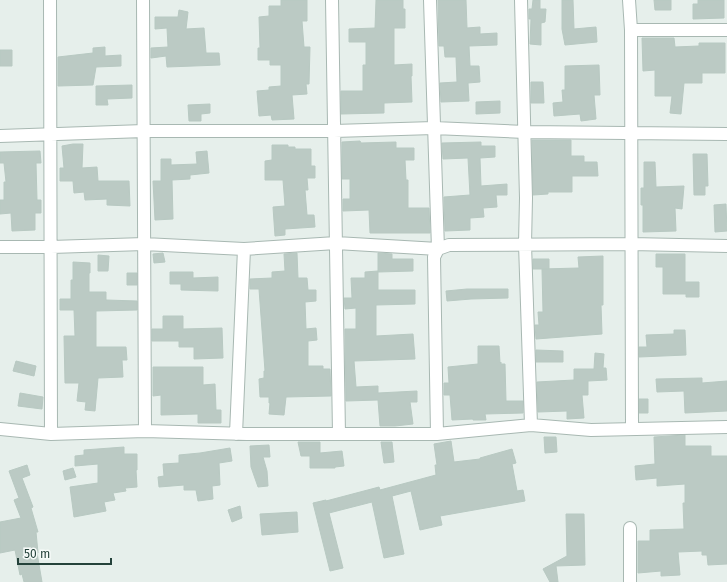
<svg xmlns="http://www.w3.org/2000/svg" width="727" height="582" viewBox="0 0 727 582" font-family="'Fira Sans',sans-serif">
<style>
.building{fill:#bbcac4;stroke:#b8c9c2}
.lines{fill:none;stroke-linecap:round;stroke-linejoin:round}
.street-casing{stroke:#a8b8b2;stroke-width:14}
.street{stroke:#fff;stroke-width:12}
</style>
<rect width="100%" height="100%" fill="#e6efeb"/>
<path class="building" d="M281,0H307V21H302L304,47H310L309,84H306L307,94L292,95L294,119L272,120L271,115L259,116L257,91L269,90V87L281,86V65H270V60H258V48H260L259,17L269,16V6H281Z
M376,0H403V9H405V28H394V65L412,64V76H411L412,102L384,103V113L341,114V91H363V65H366V42H349V29L375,28Z
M438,0H466L467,28L480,27V34L497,33V45L469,46L470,66H479L480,82L468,83L469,101L441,102L440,83L457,82L456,57H445L444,46H439Z
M533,0H540V9H546L545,22L541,23V45L530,44L531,19H529V9H532Z
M562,0H573L574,29L596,27L597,42L565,45L562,29Z
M654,0H671V10H655Z
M698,0H724V18L693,19V4H698Z
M179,10L188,12L186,29L204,28L206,53H219L220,65L167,67L166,56L151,58V48L168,47L167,28L155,29V17H178Z
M642,38H674L675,47L699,46V43H725V73H702V83H684L681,114L670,113L672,96H655V70L643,71Z
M105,47V56L121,55V66L96,67L93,85L58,86V57L93,53V48Z
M0,50H12V66H0Z
M599,65L600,95H594L596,119L581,121L580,114L554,116L553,103L563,102L562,90H565V66Z
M531,82H543L544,103H531Z
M132,85V98L107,99L108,105H96V86Z
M500,101V113L476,114V102Z
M210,104V113L201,114V121H189L188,105Z
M532,140H571V156H584V162H597L598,176H572V192H548V194L533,195Z
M360,141L361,143L396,142V148H414V160H405L406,180H408V208H429L430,233H370L369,210L343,211V199H350V179H342V142Z
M481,142V146H495V157L480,158L481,186L507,184V195H496L497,207L483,208L484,217L470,218V230L445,231L444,197L470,195L468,158L443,159L442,143Z
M73,144H83L82,168L97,167L98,181H129L130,206L107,205V199L85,200L84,192L74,193L73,181H60V168H64L62,146Z
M272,145H288V147H295V149H311V166H315V178H307L308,190H305L307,215H314L315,227L285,229V235L275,236L273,207L285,206L283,180H265V161L272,160Z
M40,151L41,163H36L37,200H41V213H35V230L12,231L11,213L0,214V200H4V182H6L4,163H0V152Z
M207,151L209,173L190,175V179L172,180L173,219L155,220L153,181H161V159H171V165L197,164L196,152Z
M693,154H707L708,186H705V195H694Z
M644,162H655L656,187L684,186L682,209L675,208L676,231L643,232V205H641V188H644Z
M726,204L727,231L715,232L714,205Z
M163,253L165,262L154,263L153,254Z
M297,253L298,278H307L308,290H316V301L305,302L306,329L316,328L317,340L308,341V366H323V369H330L331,396L286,397L284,415L269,414L270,403H269V397H260L259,379L264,378V371H265L259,289H250V279L272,278V272L285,271L284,254Z
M378,253L392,254V259H413V271L378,272Z
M656,254H685V282H699V297H686V294H663V267H656Z
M98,255L109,256L108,271H98Z
M603,256V305H601L602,334L536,339L535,325H539L538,312H543L542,269L579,268L578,257Z
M533,259H549V269H533Z
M73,262L90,263V273H89V292H106V300L137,301V310L96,311V347H126L127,360H122L123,377L98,378L95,411L85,410L86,402L77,401L79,383H65L64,336H75L74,310H60V299H71V280H73Z
M378,271V290H415V304L376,305V336L413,334L415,359L354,361L356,387L378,386V393L417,391V402H410L413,424L395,426H380L378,400L346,401L345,329H356V308L345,309L344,298H352L351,278H365V272Z
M170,272H193V278L218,277V291L181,290V284H170Z
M127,273H137V285H127Z
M467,289H508V298L471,299L447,301L446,291Z
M163,316H183V329L222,328L223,358L194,359V347H179V341H152V329H163Z
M674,330H685L686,355L639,357V347H647L646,335L674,334Z
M478,346H499L500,363L501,362V364H505L506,401H523V413L485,414L486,420H473V419L452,420L450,395H444V383H449L448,367L478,364Z
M536,350L563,351V362H536Z
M595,353L604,354L603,368H606L607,380L588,381V395H582L584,418L567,419V411L538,412L537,382L574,380V369H594Z
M16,361L36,366L34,376L13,371Z
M153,367H203V385L215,384L216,410H221V423H198V414L161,415V395L153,396Z
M702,378V383L727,381V411L685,413L684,391L657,392L656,379Z
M20,393L43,397L42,409L18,406Z
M639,399H648V413H639Z
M685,435V446H711V456H727V564L708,565L707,555H702V551L678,552L680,575L661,576V571L638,573V541H650V530L684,529L683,503H685V484L657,486V478L636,480L635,466L655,464L654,437Z
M544,437H556L557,452L545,453Z
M451,441L454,462L480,459V458L512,449L516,463L512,464L517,491L523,490L525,501L440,516L442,525L420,530L411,491L392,496L404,554L384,558L372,502L329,513L343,568L330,571L313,503L326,500V501L379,487L380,490L436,475L435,465H437L434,444Z
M298,442H320V453L342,451L344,466L335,467V468H310V456H301Z
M381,442H392L394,462L384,463Z
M269,445L270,457H263L267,471L268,486L258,487L251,467L250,446Z
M124,447V454H137V470H136L137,487L125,488L126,491L113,493L115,500L104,502L106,511L74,517L70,487L98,483V464L75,466V456L84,455V450Z
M230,448L232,461L219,463L220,485L212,486L213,499L198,501L196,490H184V485L159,487L158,477L164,476L163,464L179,463V455L200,453Z
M27,465L30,475L22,478L33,507L31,508L38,532H36L38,553H37L42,582H24L22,574L20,575L15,550L0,553V522L21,518L14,500L19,498L9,471Z
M73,468L76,477L65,480L63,471Z
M240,506L242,518L232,522L228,510Z
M297,512L298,532L262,535L260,514Z
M566,514H584L585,565L556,566L558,582H550L543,569L567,556Z"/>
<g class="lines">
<g class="street-casing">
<path id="street" d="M50,0L51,434
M143,0L145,431
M332,0L339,434
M430,0L438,249L434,257L437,434
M521,0L526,198L525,244L531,425
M629,0L631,30L632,429
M631,30H727
M0,136L144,131H334L434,128L525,132L727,134
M0,247H51L144,244L244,249L336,243L438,249L449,245L631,244L727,246
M0,429L51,434L145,431L247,434H437L531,425L591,430L727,427
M236,434L244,249
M630,528V582"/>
</g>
<use href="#street" class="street"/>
</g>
<path d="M18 558v6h93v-6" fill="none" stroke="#24423a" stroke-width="2"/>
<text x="24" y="558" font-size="12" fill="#24423a" stroke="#f7fbf9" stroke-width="3" paint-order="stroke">50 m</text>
</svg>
